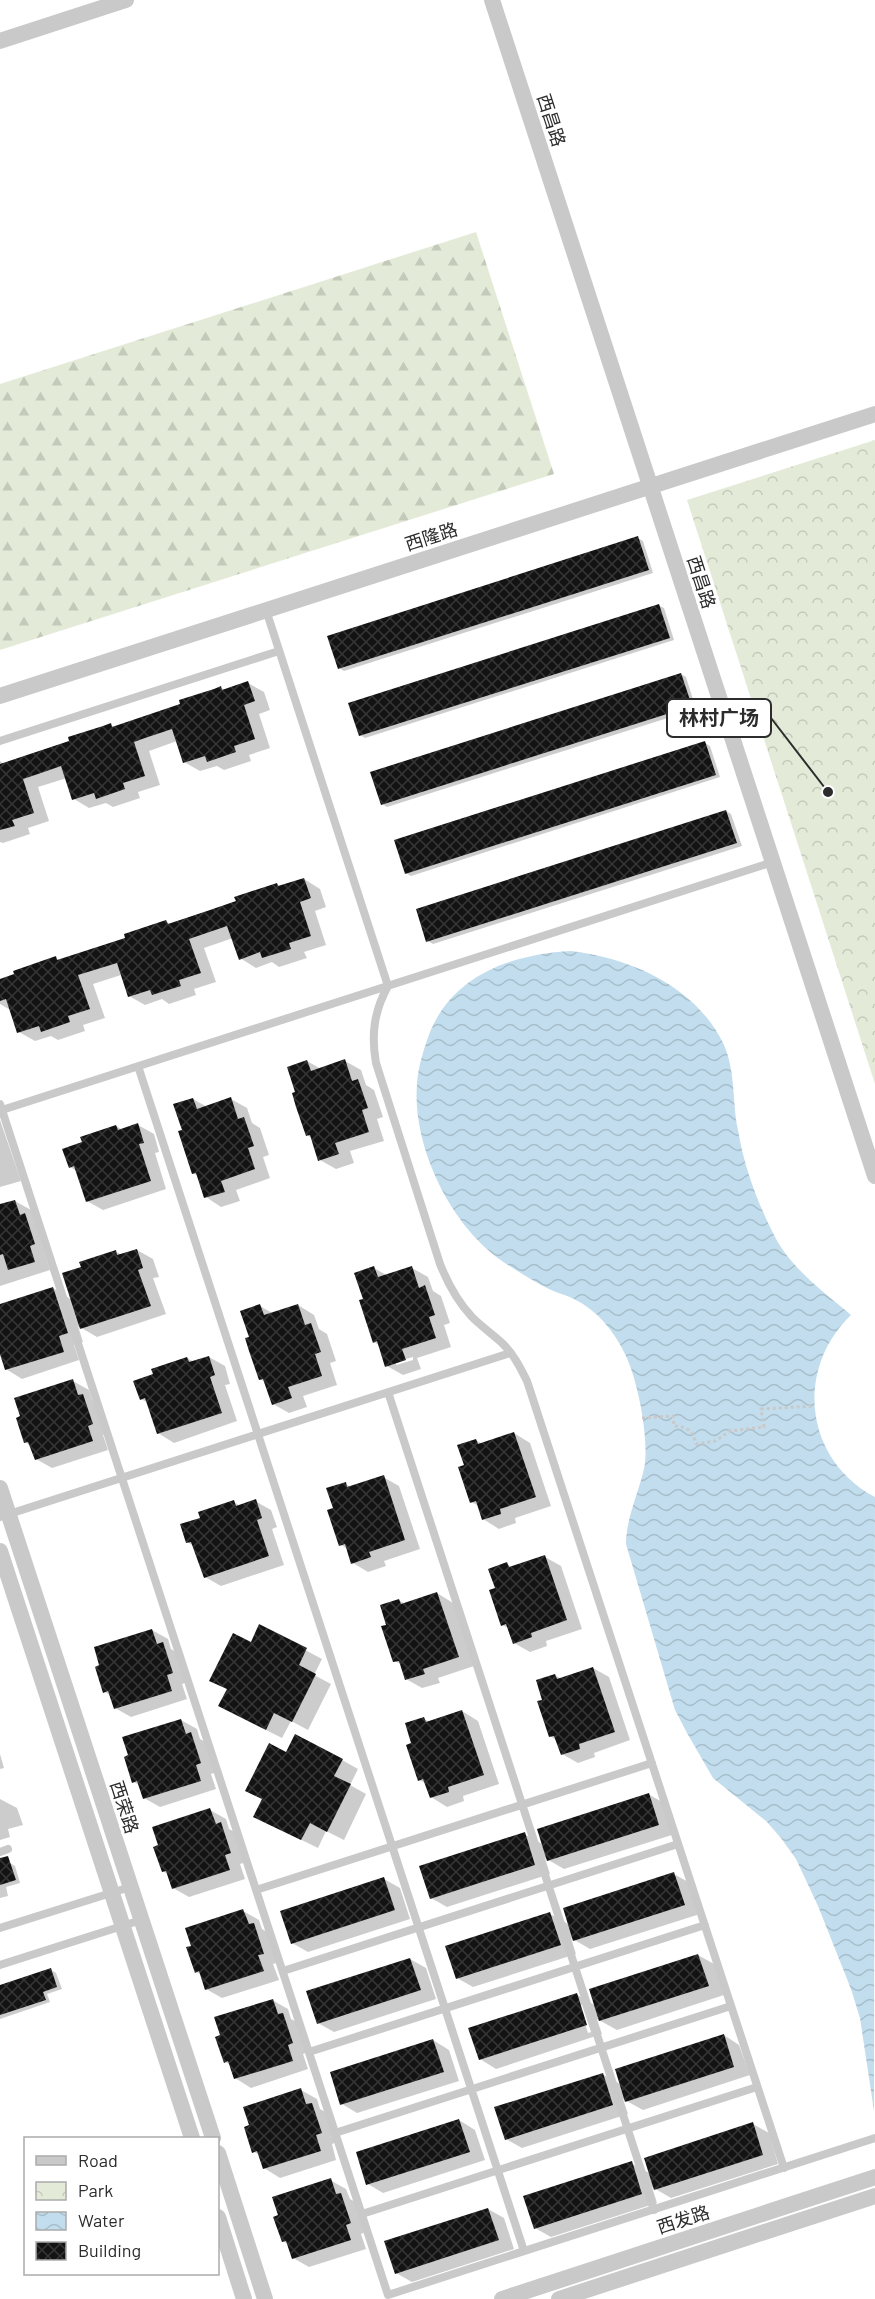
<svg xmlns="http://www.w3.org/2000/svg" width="875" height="2299" viewBox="0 0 875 2299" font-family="Barlow,'Noto Sans SC',sans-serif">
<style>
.forest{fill:url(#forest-firs)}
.park{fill:url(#park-crowns)}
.water{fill:url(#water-waves)}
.shadow{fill:#0003;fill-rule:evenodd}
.building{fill:url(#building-cross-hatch)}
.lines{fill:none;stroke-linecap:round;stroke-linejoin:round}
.path{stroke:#c9c9c9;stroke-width:3;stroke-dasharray:3 3;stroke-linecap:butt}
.service{stroke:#c9c9c9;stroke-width:8}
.minor{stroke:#c9c9c9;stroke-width:16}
.labels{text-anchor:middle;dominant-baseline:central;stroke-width:6;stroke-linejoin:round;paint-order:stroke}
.street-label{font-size:18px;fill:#2c2c2c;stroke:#fff}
.leader{fill:none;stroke:#2c2c2c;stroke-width:2}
.callout-dot{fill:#2c2c2c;stroke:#fff;stroke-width:2}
.callout{fill:#fff;stroke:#2c2c2c;stroke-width:2}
.callout-label{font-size:20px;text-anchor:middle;font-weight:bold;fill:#2c2c2c}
</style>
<defs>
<pattern id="forest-firs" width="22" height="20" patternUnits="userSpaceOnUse" patternTransform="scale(1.5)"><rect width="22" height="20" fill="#e3ebd8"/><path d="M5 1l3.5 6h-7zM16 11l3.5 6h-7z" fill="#c3caba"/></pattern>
<pattern id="park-crowns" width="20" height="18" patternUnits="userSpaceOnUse" patternTransform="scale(1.5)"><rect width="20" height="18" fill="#e3ebd8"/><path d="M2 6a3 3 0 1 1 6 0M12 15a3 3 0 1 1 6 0" fill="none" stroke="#c3caba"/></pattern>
<pattern id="water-waves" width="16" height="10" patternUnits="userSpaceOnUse" patternTransform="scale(1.5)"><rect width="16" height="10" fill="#c2dded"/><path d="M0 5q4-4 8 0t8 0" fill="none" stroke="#a7becb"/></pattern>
<pattern id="building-cross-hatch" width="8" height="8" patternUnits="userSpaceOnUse" patternTransform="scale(1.5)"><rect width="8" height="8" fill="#131313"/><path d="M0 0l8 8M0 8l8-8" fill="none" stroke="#363636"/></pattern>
</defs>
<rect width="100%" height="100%" fill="#fff"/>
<path class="forest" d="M476,232L554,474L0,650V384Z"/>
<path class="park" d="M875,440V1084L687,500Z"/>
<path class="water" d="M571,951C631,958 697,987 724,1045C736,1073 732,1102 738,1130C744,1167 758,1204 775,1237C791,1268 825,1293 851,1315C794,1370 805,1460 875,1497L874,2111L860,2018L851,1989L818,1906L796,1859L781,1838L766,1821L713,1778L687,1733L675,1710L626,1544C626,1519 638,1494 644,1469C650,1442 638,1380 625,1354C614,1331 598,1311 574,1299C566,1295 557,1293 549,1289C533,1281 517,1271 502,1261C451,1226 412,1147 417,1084C418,1067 424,1048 430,1032C454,974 514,954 571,951Z"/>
<path class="shadow" d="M638,538L643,541L653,573L344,671L339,668Z
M658,605L664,608L674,640L365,738L360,735Z
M681,674L686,677L696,709L387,807L382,804Z
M248,683L264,692L270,710L259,714L270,748L249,755L251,761L224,770L217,766L200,771L184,762L177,741L149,751L160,785L138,792L140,798L113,807L106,803L89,808L74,799L67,778L38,787L49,821L28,828L30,834L3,843L0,842V761L4,764L44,751L110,725L115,727L182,705L221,688L226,690Z
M705,743L710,746L720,777L411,876L406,873Z
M726,811L731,814L742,846L433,944L428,941Z
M304,879L320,889L326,907L315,911L326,945L304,952L307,958L279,967L272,962L256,968L240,958L233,938L204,948L216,982L194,989L196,995L169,1004L162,999L145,1005L129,996L121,975L93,984L105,1018L83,1025L85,1031L58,1040L51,1036L35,1041L19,1032L12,1011L0,1004V980L56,958L60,961L127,939L166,922L171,924L237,902L277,884L281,887Z
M307,1061L321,1069L345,1061L361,1070L366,1085L374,1090L383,1117L377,1119L384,1141L350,1151L354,1163L336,1169L320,1160L312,1138L307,1135L297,1093Z
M193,1099L207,1107L231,1099L247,1108L252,1123L260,1128L269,1155L263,1157L270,1178L236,1190L240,1201L221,1207L206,1197L198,1176L193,1173L183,1131Z
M0,1120L21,1181L0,1187Z
M138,1125L154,1134L159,1152L155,1153L166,1189L103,1210L87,1201L77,1171L70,1167L84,1143L116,1126L123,1130Z
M15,1201L31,1210L50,1270L0,1286V1206Z
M137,1250L153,1259L159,1277L153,1278L166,1314L97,1337L78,1326L83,1342L74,1345L79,1360L22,1379L6,1369L0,1355V1305L53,1288L72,1300L83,1268L115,1251L122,1255Z
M374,1268L388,1276L412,1268L428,1277L433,1291L441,1296L450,1323L444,1325L451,1347L417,1358L421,1369L403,1375L387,1366L379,1345L374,1342L364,1300ZM413,1357V1360L396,1365V1362Z
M298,1305L314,1315L319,1329L327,1334L336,1361L330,1363L337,1385L303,1396L307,1407L289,1413L273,1404L265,1382L260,1379L251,1338L260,1306L274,1314Z
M209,1357L225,1366L230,1384L225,1385L237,1421L174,1443L158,1433L148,1403L141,1399L155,1375L187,1358L194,1362Z
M73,1381L89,1390L92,1400L99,1404L108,1433L103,1435L108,1450L52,1468L36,1459L31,1446L25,1442Z
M514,1433L530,1443L551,1506L515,1518L516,1523L499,1529L483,1519L479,1506L471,1502L466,1466L476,1440L482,1444Z
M383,1477L399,1486L420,1549L384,1561L386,1566L368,1572L353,1563L348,1549L341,1545L335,1509L345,1484L352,1487Z
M255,1501L271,1510L277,1527L272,1529L284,1565L221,1586L205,1577L194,1546L187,1542L234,1502L240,1506Z
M545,1557L561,1566L582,1629L546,1641L547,1646L530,1652L514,1643L510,1629L502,1625L496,1589L507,1564L513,1568Z
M437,1593L453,1603L474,1666L438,1678L440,1683L422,1688L406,1679L402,1665L395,1661L399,1600L405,1604Z
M260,1626L322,1659L314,1675L331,1684L308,1730L291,1721L282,1738L236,1715L228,1690L211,1680L251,1644Z
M152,1630L168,1639L171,1649L178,1653L188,1682L182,1684L187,1699L131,1717L115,1708L110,1695L105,1692Z
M593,1668L609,1677L630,1740L594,1753L595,1757L578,1763L562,1754L558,1741L550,1736L544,1701L555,1675L561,1679Z
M462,1711L478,1721L499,1784L463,1796L464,1801L447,1807L431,1797L427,1784L419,1780L413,1744L424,1719L430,1722Z
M181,1720L197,1729L200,1739L207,1743L217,1772L211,1774L216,1789L160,1807L144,1798L140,1785L133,1782Z
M0,1754L4,1768L0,1769Z
M287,1754L342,1760L358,1769L350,1785L366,1794L344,1840L326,1831L318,1848L271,1825Z
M648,1794L664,1803L675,1834L564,1869L545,1858L550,1874L447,1907L431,1898L524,1834L544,1845Z
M0,1799L17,1808L23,1825L8,1829L10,1837L0,1840Z
M210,1810L226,1819L229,1829L237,1833L246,1862L240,1864L245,1879L189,1897L173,1888L169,1875L163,1871Z
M10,1863L15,1866L20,1883L6,1887L8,1896L0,1898V1866Z
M674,1874L690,1883L700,1914L590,1949L571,1938L576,1954L473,1987L457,1978L550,1914L570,1925Z
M384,1879L400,1888L410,1919L308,1952L292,1943Z
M243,1911L259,1920L262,1929L270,1934L279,1962L273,1964L279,1980L222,1998L206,1989L202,1975L196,1972Z
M698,1955L714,1964L724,1995L617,2030L597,2019L602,2034L496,2069L480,2059L576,1994L596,2006ZM579,2005H582L591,2032L588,2033Z
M410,1959L426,1968L436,1999L334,2032L318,2023Z
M51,1970L56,1973L62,1989L47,1994L50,2002L0,2019V1987Z
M272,2000L288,2009L291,2019L299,2023L308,2052L303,2054L308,2069L251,2088L235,2078L231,2065L225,2062Z
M724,2035L739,2045L750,2075L643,2110L623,2099L628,2114L522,2148L506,2139L602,2074L622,2085Z
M433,2040L449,2050L459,2081L357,2113L342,2104Z
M301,2090L317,2099L320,2109L327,2113L337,2142L332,2144L336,2160L280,2178L264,2168L260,2155L254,2152Z
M459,2120L475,2130L485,2160L383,2193L368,2184Z
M753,2124L769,2133L778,2164L671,2198L652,2187L657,2203L551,2237L535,2228L631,2163L651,2174Z
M330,2180L346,2189L350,2199L357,2203L366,2232L361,2234L366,2249L309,2267L293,2258L289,2245L283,2241Z
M488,2209L504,2218L514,2249L412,2282L396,2273Z"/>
<path class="building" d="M638,536L649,570L338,669L327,636Z
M659,604L670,638L359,736L348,703Z
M681,673L692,706L381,805L370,772Z
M248,681L255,701L244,705L255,739L234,746L236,752L207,762L205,756L183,763L172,729L145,738L134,742L145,776L123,783L125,789L96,799L94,793L72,800L61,766L38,774L23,779L34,813L12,820L15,826L0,830V764L69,741L68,737L103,726L111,723L112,727L180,704L179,700L214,689L221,686L222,690Z
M705,741L716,775L405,874L394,840Z
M726,810L737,843L426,942L416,909Z
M304,878L311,898L300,902L311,936L289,943L291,949L262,958L260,952L239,960L227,926L189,939L201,973L179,980L181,986L152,995L150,990L128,997L117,963L78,975L90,1009L68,1016L70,1022L41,1032L39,1026L17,1033L6,999L0,1001V979L14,974L13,971L56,956L57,960L125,938L124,934L166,920L168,924L210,910L236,901L234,897L277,883L278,886Z
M345,1059L352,1081L358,1079L368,1108L362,1110L369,1132L335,1143L339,1154L318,1161L310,1135L306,1136L296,1107L292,1093L295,1092L287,1067L307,1060L311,1071Z
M231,1097L238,1119L244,1117L254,1146L248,1148L255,1169L221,1181L225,1192L204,1198L196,1173L192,1174L178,1131L182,1130L173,1104L193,1098L197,1109Z
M138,1123L144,1143L139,1144L151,1181L86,1202L74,1166L69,1168L62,1149L82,1142L80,1137L116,1125L118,1130Z
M15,1200L20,1215L25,1213L35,1244L30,1246L35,1262L8,1270L3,1254L0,1255V1204Z
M137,1249L143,1268L138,1270L151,1306L80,1329L62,1273L81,1267L79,1262L116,1250L117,1255Z
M374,1266L378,1277L412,1266L419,1288L425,1285L435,1315L429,1317L436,1338L402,1349L406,1360L385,1367L377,1341L373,1343L359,1300L363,1299L354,1273Z
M53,1287L68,1333L59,1336L64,1352L5,1370L0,1354V1304Z
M260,1304L264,1315L298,1304L305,1325L311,1323L321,1352L315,1354L322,1376L288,1387L292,1398L272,1405L263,1379L259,1380L249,1351L245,1338L249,1337L240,1311Z
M209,1356L215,1375L210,1377L222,1413L157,1434L145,1398L140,1400L133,1381L153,1374L151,1369L187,1357L189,1362Z
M73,1379L78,1395L83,1394L93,1424L88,1426L93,1441L35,1460L28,1442L24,1443L16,1418L20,1416L14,1398Z
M514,1432L536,1497L500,1509L501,1514L482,1520L476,1501L470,1503L458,1467L464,1465L457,1445L476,1439L478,1444Z
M384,1475L405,1540L369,1552L371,1557L351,1564L345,1544L339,1546L327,1510L333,1508L326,1488L346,1482L347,1487Z
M256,1499L262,1518L257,1520L269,1556L204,1578L191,1542L186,1543L180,1524L200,1518L198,1512L234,1500L236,1506Z
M545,1555L567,1620L531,1633L532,1637L513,1644L506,1624L501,1626L489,1590L495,1588L488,1569L507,1562L509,1567Z
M437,1592L459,1657L423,1669L425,1674L405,1680L399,1661L393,1662L381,1626L386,1625L380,1605L399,1599L401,1604Z
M259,1624L307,1648L299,1665L316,1674L292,1722L274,1713L266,1730L218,1706L227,1689L209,1681L233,1633L251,1642Z
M152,1629L157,1644L163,1642L173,1673L167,1675L172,1691L114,1709L108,1691L103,1693L95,1667L99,1665L94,1647Z
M593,1667L615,1732L579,1744L580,1749L561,1755L554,1736L549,1737L537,1701L542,1700L536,1680L555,1674L557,1679Z
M462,1710L484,1775L448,1787L449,1792L430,1798L423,1779L418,1781L406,1745L411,1743L405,1723L424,1717L426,1722Z
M181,1719L186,1734L191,1732L201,1763L196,1765L201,1781L143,1799L137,1781L132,1783L124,1757L128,1755L122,1737Z
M295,1734L343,1759L334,1776L351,1784L327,1832L310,1823L301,1840L253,1817L262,1799L245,1791L269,1743L286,1752Z
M649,1793L659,1825L547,1861L537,1829Z
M210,1808L216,1824L221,1822L231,1853L225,1855L230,1870L172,1889L166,1871L162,1872L153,1847L158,1845L152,1827Z
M525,1832L535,1865L430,1899L419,1866Z
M8,1856L16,1880L0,1885V1858Z
M674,1872L685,1905L573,1941L563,1908Z
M384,1877L395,1910L291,1944L280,1911Z
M243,1909L249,1924L254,1923L264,1954L258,1955L264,1971L205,1990L199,1971L195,1973L186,1947L191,1946L185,1928Z
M550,1912L561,1945L456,1979L445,1946Z
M698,1954L709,1986L599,2021L589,1989Z
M410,1958L421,1990L317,2024L306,1991Z
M51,1968L57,1987L43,1992L46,2000L0,2015V1985Z
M577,1993L587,2025L479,2060L468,2028Z
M273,1999L278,2014L283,2013L293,2043L288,2045L293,2061L234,2079L228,2061L224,2063L215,2037L220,2035L214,2017Z
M724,2034L734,2067L625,2102L615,2069Z
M433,2039L444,2072L340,2105L330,2072Z
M603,2073L613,2105L505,2140L494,2107Z
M301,2088L306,2104L312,2103L322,2133L316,2135L321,2151L263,2169L257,2151L252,2153L244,2127L249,2125L243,2107Z
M459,2119L470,2152L366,2185L356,2152Z
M753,2122L763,2155L654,2190L644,2158Z
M632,2161L642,2194L534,2229L523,2196Z
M331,2178L336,2194L341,2193L351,2223L346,2225L351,2240L292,2259L286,2241L282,2242L273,2217L278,2215L272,2197Z
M488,2208L499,2240L395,2274L384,2241Z"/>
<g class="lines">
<path class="path" d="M642,1418L673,1416L674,1426C688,1426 693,1432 696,1444L715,1441L730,1431L764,1427L761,1409L814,1406"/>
<path class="service" d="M266,610L388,986C374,1011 371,1035 376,1063L440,1264C448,1284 457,1301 472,1317C481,1326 491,1333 501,1342C513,1353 520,1367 527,1381L784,2168
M0,741L279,651
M138,1066L524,2251
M0,1104L388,2295L875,2138
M2,1110L773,862
M388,1392L654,2210
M0,1517L510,1353
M0,1852L8,1849
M256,1890L652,1763
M0,1928L130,1887
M0,1965L141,1920
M283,1971L678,1844
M309,2052L705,1925
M335,2133L731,2006
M362,2214L757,2087"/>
<path class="minor" d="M492,0L875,1176
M0,41L126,0
M0,696L875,414
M0,1488L213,2138
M0,1551L192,2138
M218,2153L265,2299
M218,2217L244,2299
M502,2299L875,2177
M559,2299L875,2196"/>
</g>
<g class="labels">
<g class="street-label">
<text transform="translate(552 120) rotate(72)">西昌路</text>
<text transform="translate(431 536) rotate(-18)">西隆路</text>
<text transform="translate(702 582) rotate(72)">西昌路</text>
<text transform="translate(125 1807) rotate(72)">西荣路</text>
<text transform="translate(683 2219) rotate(-18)">西发路</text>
</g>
</g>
<path class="leader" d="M828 792L771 718"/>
<circle class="callout-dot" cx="828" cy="792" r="6"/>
<rect class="callout" x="667" y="699" width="104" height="38" rx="6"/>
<g class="callout-label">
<text x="719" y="725">林村广场</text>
</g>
<rect x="24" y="2137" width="195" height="138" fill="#ffffff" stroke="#ababab" stroke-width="1.5"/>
<rect x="36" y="2156" width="30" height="9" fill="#c9c9c9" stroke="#ababab" stroke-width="1.5"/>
<text x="78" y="2167" font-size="18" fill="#2c2c2c">Road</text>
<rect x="36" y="2182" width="30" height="18" fill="url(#park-crowns)" stroke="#ababab" stroke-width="1.5"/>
<text x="78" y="2197" font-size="18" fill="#2c2c2c">Park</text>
<rect x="36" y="2212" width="30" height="18" fill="url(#water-waves)" stroke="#ababab" stroke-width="1.5"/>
<text x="78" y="2227" font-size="18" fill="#2c2c2c">Water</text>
<rect x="36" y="2242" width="30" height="18" fill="url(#building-cross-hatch)" stroke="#ababab" stroke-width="1.5"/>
<text x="78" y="2257" font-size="18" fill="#2c2c2c">Building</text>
</svg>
